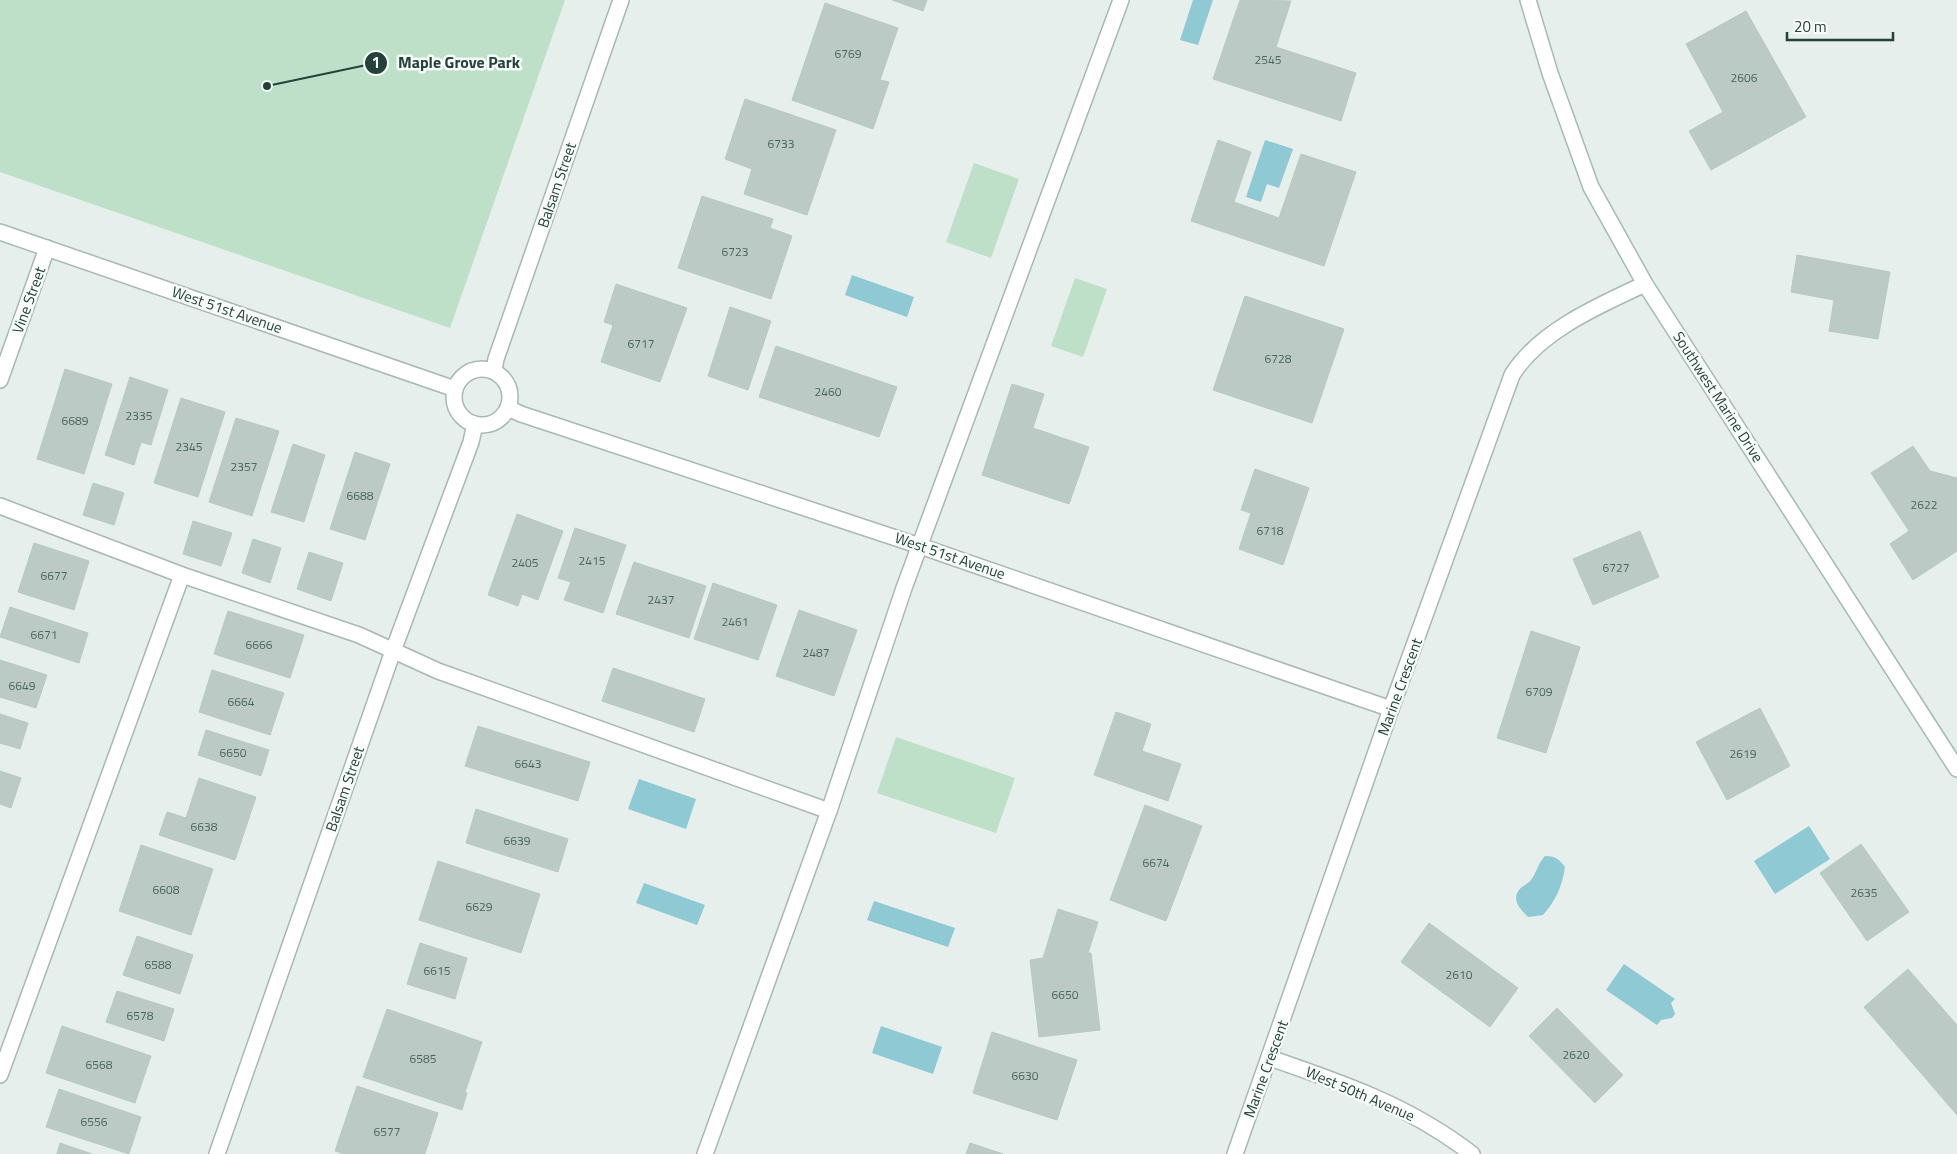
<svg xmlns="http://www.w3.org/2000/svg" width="1957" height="1154" viewBox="0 0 1957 1154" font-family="'Titillium Web',sans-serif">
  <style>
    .green { fill: #bfe0c8 }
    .water { fill: #8ec9d4 }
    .building { fill: #bbcac4; stroke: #b8c9c2 }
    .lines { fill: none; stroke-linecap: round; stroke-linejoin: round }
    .service-casing { stroke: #a8b8b2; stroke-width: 18 }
    .minor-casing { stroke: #a8b8b2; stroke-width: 18 }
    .secondary-casing { stroke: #a4bbb3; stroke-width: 18 }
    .service { stroke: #fff; stroke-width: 15 }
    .minor { stroke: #fff; stroke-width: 15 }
    .secondary { stroke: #fff; stroke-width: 15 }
    .labels { text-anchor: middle; stroke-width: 5; stroke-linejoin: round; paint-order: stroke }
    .number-label { font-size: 12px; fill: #4a645c }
    .street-label { font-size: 15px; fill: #24423a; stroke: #f7fbf9 }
    .leader { fill: none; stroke: #24423a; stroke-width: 2 }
    .callout-dot { fill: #24423a; stroke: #f7fbf9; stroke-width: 2 }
    .mark-label { font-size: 15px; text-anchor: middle; font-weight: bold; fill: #fff }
    .callout-label { font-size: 16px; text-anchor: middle; font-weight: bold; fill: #24423a; stroke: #f7fbf9; stroke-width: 5; stroke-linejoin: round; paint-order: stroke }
  </style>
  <rect width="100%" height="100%" fill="#e6efeb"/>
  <g class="green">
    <polygon points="0,0 565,0 450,328 0,172"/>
    <polygon points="974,163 1019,179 991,258 946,242"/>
    <polygon points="1075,278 1107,289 1083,357 1051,346"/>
    <polygon points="896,737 1015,778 996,833 877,793"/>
  </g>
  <g class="water">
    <polygon points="1193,0 1213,0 1198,45 1180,40"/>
    <polygon points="1265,140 1293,149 1279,188 1267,184 1261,202 1246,197"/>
    <polygon points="852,275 914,297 907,317 845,295"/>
    <polygon points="639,779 696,799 686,829 628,809"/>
    <polygon points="1809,826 1830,859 1775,894 1754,861"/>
    <path d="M1545,856C1555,856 1559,859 1565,867C1562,887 1556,900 1543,915L1528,917C1521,910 1511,900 1519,890C1522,886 1528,884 1531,880C1537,872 1538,863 1545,856Z"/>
    <polygon points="644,883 705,905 697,925 636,903"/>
    <polygon points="874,901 955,928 948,947 867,920"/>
    <polygon points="1624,964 1675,999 1671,1003 1675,1014 1672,1018 1661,1020 1657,1025 1606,990"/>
    <polygon points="881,1026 942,1047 933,1074 872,1053"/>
  </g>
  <g class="building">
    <polygon points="892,0 927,0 923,11"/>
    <polygon points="1240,0 1291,1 1276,47 1356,73 1341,121 1213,79"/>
    <polygon points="825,3 898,28 880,80 889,82 873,129 792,100"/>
    <polygon points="1746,11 1806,117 1711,170 1689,131 1723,112 1686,44"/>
    <polygon points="745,99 836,130 807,215 744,194 752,169 725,159"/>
    <polygon points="1218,140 1251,152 1234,202 1279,218 1301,154 1356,172 1324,266 1191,221"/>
    <polygon points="702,196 773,219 770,228 792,236 771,299 678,268"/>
    <polygon points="1797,255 1890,272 1878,339 1829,331 1834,300 1791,292"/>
    <polygon points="616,284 687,308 660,382 601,362 613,325 604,322"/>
    <polygon points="1245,296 1344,329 1312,423 1213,390"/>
    <polygon points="730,307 771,321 748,390 708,376"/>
    <polygon points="776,346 897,387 879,437 759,397"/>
    <polygon points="65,369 112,384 84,474 37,459"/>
    <polygon points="130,377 168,390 151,445 141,442 134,465 105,455"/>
    <polygon points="1012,384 1044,394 1033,428 1089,447 1069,504 982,475"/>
    <polygon points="181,398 225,412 198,497 154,483"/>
    <polygon points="236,418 279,431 252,516 209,502"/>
    <polygon points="293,444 325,455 304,522 271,512"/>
    <polygon points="1913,446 1930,471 1957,478 1957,551 1913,580 1890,544 1909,531 1871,473"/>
    <polygon points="355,452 390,464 365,540 330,529"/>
    <polygon points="1255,469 1309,488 1283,565 1239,549 1251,513 1241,510"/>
    <polygon points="93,483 124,493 114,525 83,515"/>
    <polygon points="517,514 563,531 538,600 522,594 518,606 488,595"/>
    <polygon points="193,521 232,533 221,566 183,554"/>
    <polygon points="575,528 626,545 603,613 564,600 571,582 558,578"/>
    <polygon points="1640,531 1659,577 1593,605 1573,559"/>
    <polygon points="253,539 281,548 270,583 242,573"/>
    <polygon points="34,543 89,561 74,610 18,592"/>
    <polygon points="309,552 343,563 331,601 297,589"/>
    <polygon points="634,562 706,586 689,638 616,614"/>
    <polygon points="713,583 777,605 758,660 694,639"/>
    <polygon points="10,607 88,633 79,663 0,637"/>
    <polygon points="799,610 857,630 834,696 776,676"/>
    <polygon points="228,611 304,635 290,678 214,654"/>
    <polygon points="1531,631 1580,647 1546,753 1497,738"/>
    <polygon points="0,660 47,675 36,708 0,697"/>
    <polygon points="613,668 705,699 694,732 602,701"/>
    <polygon points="212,670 284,693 270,735 199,712"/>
    <polygon points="1760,708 1790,766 1727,800 1696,742"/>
    <polygon points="1116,712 1151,724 1142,751 1181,764 1168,801 1094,775"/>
    <polygon points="0,714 28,723 20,749 0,743"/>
    <polygon points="478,726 590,762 578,801 465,766"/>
    <polygon points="206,730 269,750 261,776 198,755"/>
    <polygon points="0,771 21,778 11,808 0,804"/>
    <polygon points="199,778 256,797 235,860 159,835 167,812 186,818"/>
    <polygon points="1145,805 1202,826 1166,921 1110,900"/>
    <polygon points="476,809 568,839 558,872 466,843"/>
    <polygon points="1861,844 1909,912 1867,941 1820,873"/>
    <polygon points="141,845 213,869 191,935 119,911"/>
    <polygon points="438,861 540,894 521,953 419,920"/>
    <polygon points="1058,909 1098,922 1088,953 1091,953 1100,1030 1039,1037 1030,960 1043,958"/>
    <polygon points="1429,923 1518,988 1490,1027 1401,962"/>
    <polygon points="137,936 193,955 180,994 123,975"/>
    <polygon points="420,943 467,958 455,999 407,984"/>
    <polygon points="1908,969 1957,1025 1957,1115 1864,1007"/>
    <polygon points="117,991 174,1009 164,1041 106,1022"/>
    <polygon points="1557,1008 1623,1075 1595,1103 1529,1036"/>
    <polygon points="387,1009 482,1042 465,1092 467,1093 462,1110 363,1077"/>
    <polygon points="62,1026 151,1056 135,1103 46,1073"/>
    <polygon points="992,1032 1077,1060 1057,1120 973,1093"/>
    <polygon points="357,1086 438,1113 425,1154 344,1154 335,1151"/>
    <polygon points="59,1089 141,1117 129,1154 46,1127"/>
    <polygon points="60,1143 92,1154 57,1154"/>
    <polygon points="970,1143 1003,1154 966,1154"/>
  </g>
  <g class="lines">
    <defs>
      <g id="service">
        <polyline points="0,506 182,575 359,635 438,671 829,811"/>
        <polyline points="0,1075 182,575"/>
        <polyline points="705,1154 829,811 904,588 1121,0"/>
      </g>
      <g id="minor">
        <polyline points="0,232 455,389"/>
        <circle cx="482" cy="397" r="28"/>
        <polyline points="494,371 496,359 621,0"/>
        <polyline points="0,380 47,248"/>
        <polyline points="508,408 521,414 920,546 1391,709"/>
        <path d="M1270,1058C1343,1083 1410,1106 1472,1154"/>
        <polyline points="217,1154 393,651 471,442 475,424"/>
        <path d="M1235,1154L1391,709L1512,375C1539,331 1600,305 1645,284"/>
      </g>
      <polyline id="secondary" points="1528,0 1550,73 1591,187 1645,284 1957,769"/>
    </defs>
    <use href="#service" class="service-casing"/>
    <use href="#minor" class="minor-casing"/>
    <use href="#secondary" class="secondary-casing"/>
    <use href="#service" class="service"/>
    <use href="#minor" class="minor"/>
    <use href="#secondary" class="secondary"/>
  </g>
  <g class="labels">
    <g class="number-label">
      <text x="848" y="58">6769</text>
      <text x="1268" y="64">2545</text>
      <text x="1744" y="82">2606</text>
      <text x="781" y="148">6733</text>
      <text x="735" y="256">6723</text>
      <text x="641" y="348">6717</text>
      <text x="1278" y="363">6728</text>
      <text x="828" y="396">2460</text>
      <text x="139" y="420">2335</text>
      <text x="75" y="425">6689</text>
      <text x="189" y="451">2345</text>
      <text x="244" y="471">2357</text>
      <text x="360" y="500">6688</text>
      <text x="1924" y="509">2622</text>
      <text x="1270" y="535">6718</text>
      <text x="592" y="565">2415</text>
      <text x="525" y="567">2405</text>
      <text x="1616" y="572">6727</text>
      <text x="54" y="580">6677</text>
      <text x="661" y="604">2437</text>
      <text x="735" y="626">2461</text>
      <text x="44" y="639">6671</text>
      <text x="259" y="649">6666</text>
      <text x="816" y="657">2487</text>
      <text x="22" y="690">6649</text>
      <text x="1539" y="696">6709</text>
      <text x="241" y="706">6664</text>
      <text x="233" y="757">6650</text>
      <text x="1743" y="758">2619</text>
      <text x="528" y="768">6643</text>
      <text x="204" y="831">6638</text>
      <text x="517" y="845">6639</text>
      <text x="1156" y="867">6674</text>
      <text x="166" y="894">6608</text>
      <text x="1864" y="897">2635</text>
      <text x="479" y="911">6629</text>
      <text x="158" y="969">6588</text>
      <text x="437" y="975">6615</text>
      <text x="1459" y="979">2610</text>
      <text x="1065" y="999">6650</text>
      <text x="140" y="1020">6578</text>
      <text x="1576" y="1059">2620</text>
      <text x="423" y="1063">6585</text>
      <text x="99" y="1069">6568</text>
      <text x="1025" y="1080">6630</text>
      <text x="94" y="1126">6556</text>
      <text x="387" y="1136">6577</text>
    </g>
    <g class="street-label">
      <text transform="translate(557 185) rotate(-71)" y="5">Balsam Street</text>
      <text transform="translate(29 300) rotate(-70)" y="5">Vine Street</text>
      <text transform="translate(227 310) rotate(19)" y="5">West 51st Avenue</text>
      <text transform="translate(1718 397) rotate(57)" y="5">Southwest Marine Drive</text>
      <text transform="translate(950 556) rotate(19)" y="5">West 51st Avenue</text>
      <text transform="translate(1400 687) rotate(-70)" y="5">Marine Crescent</text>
      <text transform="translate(345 789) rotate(-71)" y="5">Balsam Street</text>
      <text transform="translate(1266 1069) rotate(-70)" y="5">Marine Crescent</text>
      <text transform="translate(1360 1094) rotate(23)" y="5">West 50th Avenue</text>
    </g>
  </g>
  <path class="leader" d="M267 86L376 63"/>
  <g class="callout-dot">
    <circle cx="267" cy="86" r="5"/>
    <circle cx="376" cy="63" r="12"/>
  </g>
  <g class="mark-label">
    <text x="376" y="68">1</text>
  </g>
  <g class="callout-label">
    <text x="459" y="68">Maple Grove Park</text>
  </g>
  <path d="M1787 32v8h106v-8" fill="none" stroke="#24423a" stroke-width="2.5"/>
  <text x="1794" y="32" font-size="15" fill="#24423a" stroke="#f7fbf9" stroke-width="4" paint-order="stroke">20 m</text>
</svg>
